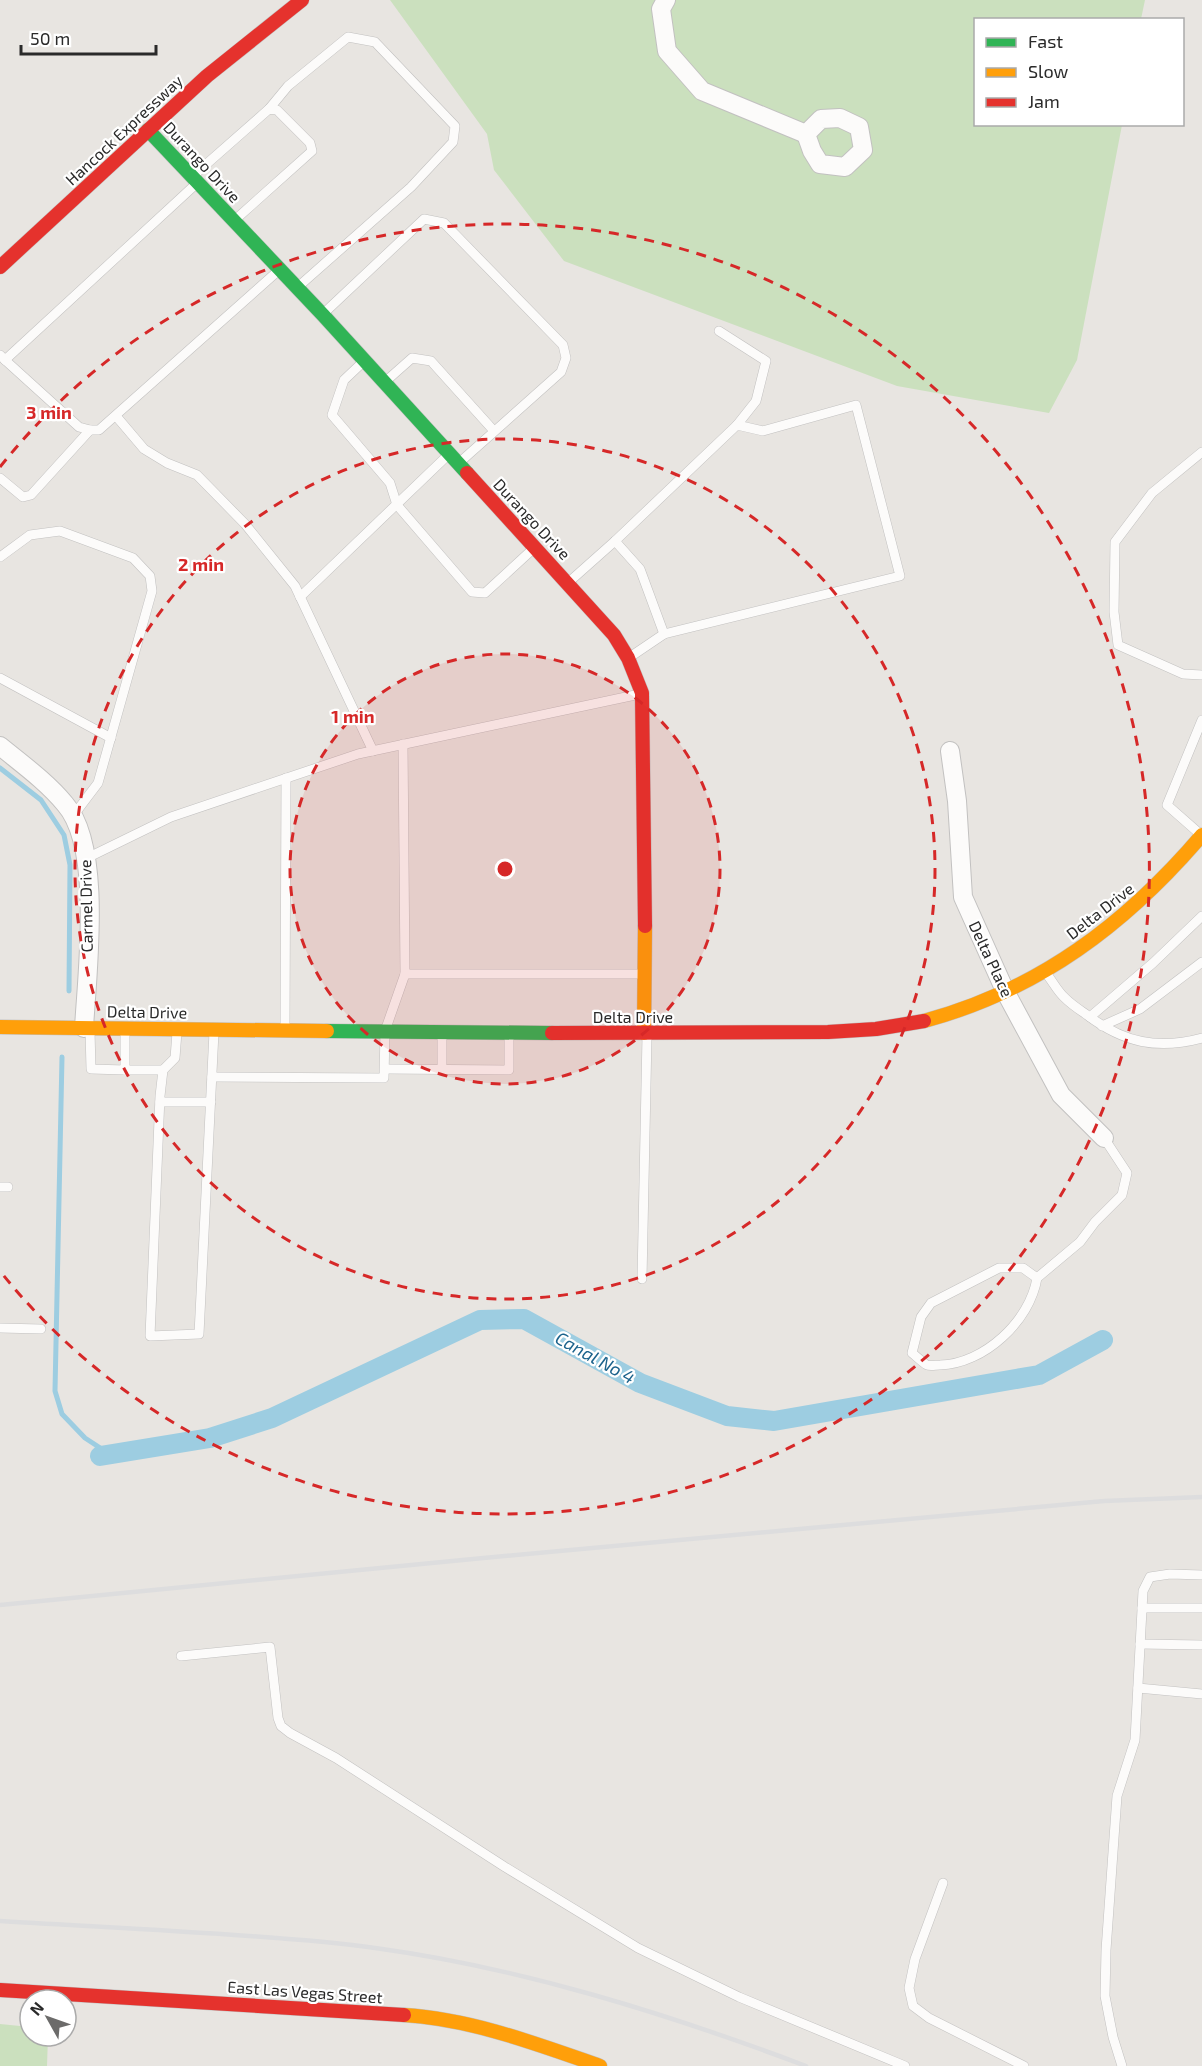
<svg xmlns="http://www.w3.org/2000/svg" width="1202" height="2066" viewBox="0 0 1202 2066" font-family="'Exo 2',sans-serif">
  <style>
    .green { fill: #cbe0be }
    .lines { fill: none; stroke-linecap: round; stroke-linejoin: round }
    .stream { stroke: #9dcde1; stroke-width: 5 }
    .canal { stroke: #9dcde1; stroke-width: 20 }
    .lane-casing { stroke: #c2c1c0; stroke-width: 10 }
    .street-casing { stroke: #c2c1c0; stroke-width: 20 }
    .fast-casing { stroke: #c2c1c0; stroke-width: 15 }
    .slow-casing { stroke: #c2c1c0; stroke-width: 15 }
    .jam-casing { stroke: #c2c1c0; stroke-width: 15 }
    .lane { stroke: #fcfbfa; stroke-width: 9 }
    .street { stroke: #fcfbfa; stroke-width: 18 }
    .fast { stroke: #30b455; stroke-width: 14 }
    .slow { stroke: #ff9f0a; stroke-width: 14 }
    .jam { stroke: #e5322d; stroke-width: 14 }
    .rail { stroke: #ddddde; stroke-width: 4.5 }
    .ring { fill: none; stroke: #d62828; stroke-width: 3; stroke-dasharray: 10 8 }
    .labels { text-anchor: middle; stroke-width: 4.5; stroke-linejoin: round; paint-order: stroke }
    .street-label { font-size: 16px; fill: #2a2a2a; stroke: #fff }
    .water-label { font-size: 18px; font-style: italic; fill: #1c638c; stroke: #fff }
    .centre { fill: #d62828; stroke: #fff; stroke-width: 3 }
    .ring-label { font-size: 18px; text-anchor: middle; font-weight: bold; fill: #d62828; stroke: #fff; stroke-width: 4.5; stroke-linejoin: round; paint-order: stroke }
  </style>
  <rect width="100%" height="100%" fill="#e8e5e1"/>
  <g class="green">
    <polygon points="390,0 1145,0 1141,19 976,20 976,124 1122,125 1077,360 1049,413 897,386 564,261 494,170 487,134"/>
    <polygon points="0,2024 30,2027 30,2036 48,2036 47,2066 0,2066"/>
  </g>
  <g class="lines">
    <g class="stream">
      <polyline points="0,768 41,800 64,835 70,865 69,991"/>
      <polyline points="62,1057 55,1391 62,1414 85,1438 111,1455"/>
    </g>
    <polyline class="canal" points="100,1456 210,1438 272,1418 480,1320 524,1319 640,1383 727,1416 774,1421 1039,1375 1103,1340"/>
    <defs>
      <g id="lane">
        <polyline points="269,109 288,86 348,37 375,42 455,126 453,142 411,187 299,286"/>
        <polyline points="194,175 269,109 277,110 310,143 312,151 236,219"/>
        <polyline points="323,314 424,219 444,223 563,345 566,358 561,372 460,462"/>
        <polyline points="719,331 766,361 756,401 737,425"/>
        <polyline points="0,355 5,360 196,184"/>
        <polyline points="5,360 79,427 90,430 99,430 279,270"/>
        <polyline points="363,362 344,380 332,415 390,483 397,505 472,592 485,593 534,548"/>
        <polyline points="386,381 412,358 431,361 494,431"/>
        <polyline points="116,416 144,449 167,463 197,475 245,524 295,586 373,751"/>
        <polyline points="1202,452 1152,493 1115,542 1114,612 1118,645 1183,674 1202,675"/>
        <polyline points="0,478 23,497 31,495 90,430"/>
        <polyline points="615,541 640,569 664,634"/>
        <polyline points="0,557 30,535 60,531 133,558 150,576 152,591 98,783 73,816"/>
        <polyline points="570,581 615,541 737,425 763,431 856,405 900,576 664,634 630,657"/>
        <polyline points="300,597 448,455"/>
        <polyline points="0,678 111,738"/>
        <polyline points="403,744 405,974 643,974"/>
        <polyline points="1200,834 1167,805 1202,720"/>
        <polyline points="87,858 171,817 358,754 640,694"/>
        <path d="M1045,972C1052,980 1057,991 1065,998C1072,1005 1080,1010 1087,1015C1124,1043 1158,1050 1202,1038"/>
        <polyline points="1090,1017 1153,963 1202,916"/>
        <polyline points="1102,1026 1140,1009 1202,962"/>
        <polyline points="285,1028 286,778"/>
        <polyline points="90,1031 91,1069 125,1070 125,1030"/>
        <polyline points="385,1069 509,1070 509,1035"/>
        <polyline points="442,1069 442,1034"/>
        <polyline points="125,1070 163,1070 160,1096 150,1336 199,1334 214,1032"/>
        <polyline points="163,1070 175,1058 177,1032"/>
        <polyline points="212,1077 384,1078 385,1031 405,974"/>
        <polyline points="160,1102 211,1102"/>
        <polyline points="0,1187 8,1187"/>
        <path d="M1037,1278L1023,1268H999L931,1303L921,1317L912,1353C916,1356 922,1362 927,1365C930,1366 936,1365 940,1365C984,1364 1030,1321 1037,1278L1080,1242L1095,1222L1122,1195L1127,1173L1104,1138"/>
        <polyline points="642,1279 647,1036"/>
        <polyline points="0,1328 41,1329"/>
        <polyline points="1142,1608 1202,1608"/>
        <polyline points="1140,1644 1202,1645"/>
        <polyline points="181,1656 270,1647 278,1718 281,1726 290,1733 336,1758 505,1867 638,1948 739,1997 905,2066"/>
        <polyline points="1138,1688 1202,1694"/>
        <polyline points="943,1883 915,1959 909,1988 913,2006 929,2018 1024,2066"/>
        <polyline points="1122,2066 1113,2037 1105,1996 1106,1950 1117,1796 1135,1740 1143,1591 1150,1577 1170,1574 1202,1575"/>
      </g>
      <g id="street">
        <polyline points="666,0 661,9 667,51 702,91 806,134"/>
        <polygon points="840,118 859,127 863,150 845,167 820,164 812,151 806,134 821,119"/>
        <path d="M0,746C22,764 47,782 65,804C103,847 87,972 84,1028"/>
        <polyline points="950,751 957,801 963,897 1006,993 1061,1095 1104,1138"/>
      </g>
      <g id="fast">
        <polyline points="148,130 323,315 467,473"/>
        <polyline points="327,1031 552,1033"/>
      </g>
      <g id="slow">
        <path d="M924,1021C1039,990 1126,924 1202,835"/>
        <polyline points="0,1027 327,1031"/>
        <polyline points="644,1033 645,926"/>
        <path d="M404,2015C471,2019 537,2044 600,2066"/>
      </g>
      <g id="jam">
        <polyline points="0,267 207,76 302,0"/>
        <polyline points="467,473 614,635 628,658 642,693 645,926"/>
        <polyline points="552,1033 828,1032 876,1029 924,1021"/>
        <polyline points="0,1990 404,2015"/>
      </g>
    </defs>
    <use href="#lane" class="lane-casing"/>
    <use href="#street" class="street-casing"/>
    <use href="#fast" class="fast-casing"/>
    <use href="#slow" class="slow-casing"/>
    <use href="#jam" class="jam-casing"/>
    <use href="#lane" class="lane"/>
    <use href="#street" class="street"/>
    <use href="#fast" class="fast"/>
    <use href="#slow" class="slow"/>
    <use href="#jam" class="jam"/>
    <g class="rail">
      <polyline points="0,1605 473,1559 1104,1501 1202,1497"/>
      <path d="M0,1921C83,1926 166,1930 249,1936C291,1939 333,1942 375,1948C522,1968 668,2014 806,2066"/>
    </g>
  </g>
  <circle cx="505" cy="869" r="215" fill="#d62828" fill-opacity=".12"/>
  <g class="ring">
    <circle cx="505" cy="869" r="215"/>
    <circle cx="505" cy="869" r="430"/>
    <path d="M0 467A645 645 0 1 1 0 1271"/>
  </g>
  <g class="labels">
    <g class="street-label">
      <text transform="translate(124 130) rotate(-43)" y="6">Hancock Expressway</text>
      <text transform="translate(202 162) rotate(47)" y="6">Durango Drive</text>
      <text transform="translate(532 519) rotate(47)" y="6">Durango Drive</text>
      <text transform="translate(86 906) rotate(-91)" y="6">Carmel Drive</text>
      <text transform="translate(1100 911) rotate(-38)" y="6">Delta Drive</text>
      <text transform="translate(991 959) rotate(65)" y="6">Delta Place</text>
      <text transform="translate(147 1012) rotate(1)" y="6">Delta Drive</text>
      <text x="633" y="1023">Delta Drive</text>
      <text transform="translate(305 1992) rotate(4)" y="6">East Las Vegas Street</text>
    </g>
    <g class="water-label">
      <text transform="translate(595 1358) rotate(29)" y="6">Canal No 4</text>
    </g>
  </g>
  <circle cx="505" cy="869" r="9" class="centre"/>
  <g class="ring-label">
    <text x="49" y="419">3 min</text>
    <text x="201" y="571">2 min</text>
    <text x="353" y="723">1 min</text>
  </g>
  <rect x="974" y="18" width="210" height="108" fill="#ffffff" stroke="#aaaaaa" stroke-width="1.5"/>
  <rect x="986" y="38" width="30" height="9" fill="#30b455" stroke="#aaaaaa" stroke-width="1.5"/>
  <text x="1028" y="48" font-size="18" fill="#2a2a2a">Fast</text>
  <rect x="986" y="68" width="30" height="9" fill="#ff9f0a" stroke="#aaaaaa" stroke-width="1.5"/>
  <text x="1028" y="78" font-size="18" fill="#2a2a2a">Slow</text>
  <rect x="986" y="98" width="30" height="9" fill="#e5322d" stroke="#aaaaaa" stroke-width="1.5"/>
  <text x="1028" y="108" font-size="18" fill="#2a2a2a">Jam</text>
  <g transform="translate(48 2018) rotate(310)"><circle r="28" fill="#ffffff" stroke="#aaaaaa" stroke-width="1.5"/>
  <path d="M0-4.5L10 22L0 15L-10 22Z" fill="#6c6b6a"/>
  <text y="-9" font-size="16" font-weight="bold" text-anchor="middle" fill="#2a2a2a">N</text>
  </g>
  <path d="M21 45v9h135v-9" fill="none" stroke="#2a2a2a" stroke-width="3"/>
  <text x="30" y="45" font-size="18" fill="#2a2a2a" stroke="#ffffff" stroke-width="4.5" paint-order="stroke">50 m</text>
</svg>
